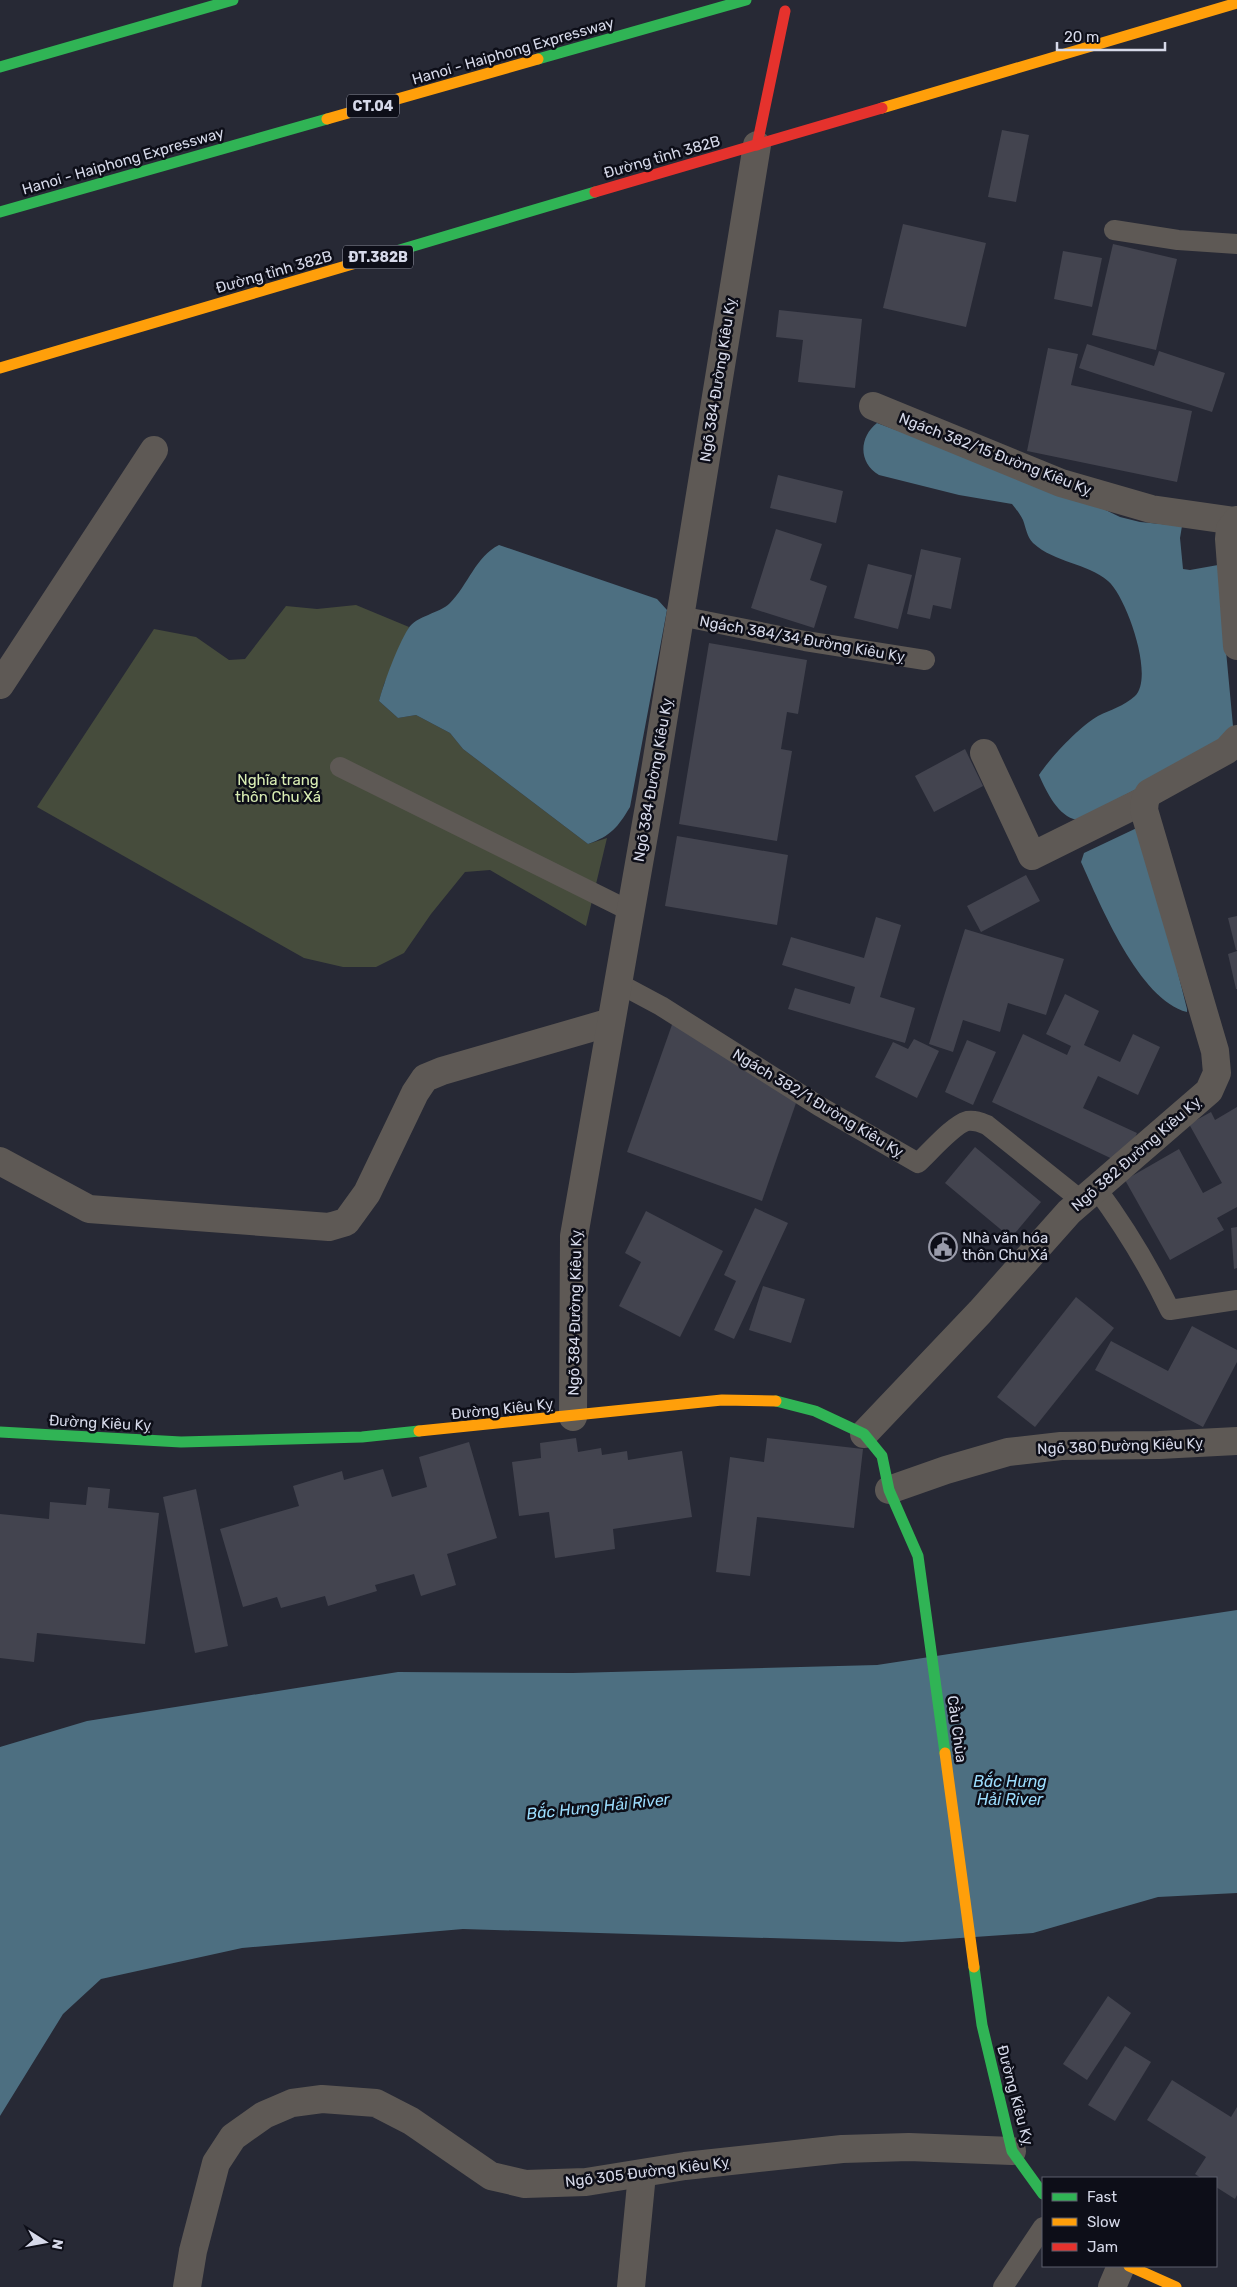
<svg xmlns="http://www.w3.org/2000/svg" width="1237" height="2287" viewBox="0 0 1237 2287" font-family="Rubik,sans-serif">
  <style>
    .green { fill: #464c3c }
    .water { fill: #4d6f81 }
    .building { fill: #43444f }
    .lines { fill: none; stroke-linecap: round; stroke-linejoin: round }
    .lane { stroke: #5e5955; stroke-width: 20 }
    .street { stroke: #5e5955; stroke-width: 28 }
    .fast { stroke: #30b455; stroke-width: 11 }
    .slow { stroke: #ff9f0a; stroke-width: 11 }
    .jam { stroke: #e5322d; stroke-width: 11 }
    .labels { text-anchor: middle; stroke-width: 5; stroke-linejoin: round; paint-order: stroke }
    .shield { fill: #0d0e18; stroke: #9a9caa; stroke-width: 1 }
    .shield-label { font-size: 14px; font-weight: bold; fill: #d6d9e9 }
    .street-label { font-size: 15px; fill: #d6d9e9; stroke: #0d0e18 }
    .park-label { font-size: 15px; fill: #d9edb3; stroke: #0d0e18 }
    .poi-label { font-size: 15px; fill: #d6d9e9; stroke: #0d0e18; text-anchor: start }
    .water-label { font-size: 16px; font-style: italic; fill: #9cddfd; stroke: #0d0e18 }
  </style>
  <rect width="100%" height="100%" fill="#272935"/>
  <polygon class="green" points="356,605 409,627 384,684 379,701 398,718 416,715 450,733 463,749 588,844 607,838 586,926 490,870 465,872 431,914 404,953 376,967 343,967 304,958 37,807 154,629 196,637 229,660 245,659 286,606 317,609"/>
  <g class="water">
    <path d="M877,423L1087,501L1120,517L1140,522L1182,526L1180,538L1183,569L1190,570L1218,565L1233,726L1232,733L1227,742L1077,820C1058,816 1047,793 1039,775C1050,758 1080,726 1098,716C1110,710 1124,706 1135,696C1155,677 1126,596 1108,581C1087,563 1055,563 1033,543C1027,537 1026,528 1023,520C1020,514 1016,509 1012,504L959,495L879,475C858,463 859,437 877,423Z"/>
    <path d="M499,545L657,599L667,610L630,807C618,827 611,836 588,844L463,749L450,733L416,715L398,718L379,701C385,680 397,647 408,629C417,615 439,614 450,603C468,585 476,556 499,545Z"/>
    <path d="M1141,826L1187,1009V1012C1139,1000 1100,904 1081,862L1084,853Z"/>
    <polygon points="1237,1610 1237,1893 1158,1897 1033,1933 902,1942 463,1929 242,1948 101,1979 63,2014 0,2116 0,1747 87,1721 398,1672 573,1673 877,1665"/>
  </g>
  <g class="building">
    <polygon points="1002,130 1029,135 1016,202 988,197"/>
    <polygon points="903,224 986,243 966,327 883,308"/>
    <polygon points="1113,244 1177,259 1156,350 1092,335"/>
    <polygon points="1063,251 1102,258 1092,307 1054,299"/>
    <polygon points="779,310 862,319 855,388 798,382 803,340 776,337"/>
    <polygon points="1087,344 1154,366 1159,351 1225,373 1212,412 1079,368"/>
    <polygon points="1048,348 1078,354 1071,385 1192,411 1177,482 1027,451"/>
    <polygon points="778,475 843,491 836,523 770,508"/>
    <polygon points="776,529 822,544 810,580 827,586 814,628 751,608"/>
    <polygon points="921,549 961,558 951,609 933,605 930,619 907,614"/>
    <polygon points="868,564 912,575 898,629 854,618"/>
    <polygon points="709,643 807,660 798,714 787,712 781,749 792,751 777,841 679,824"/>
    <polygon points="965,749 983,786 934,812 915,776"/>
    <polygon points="677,836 788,855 777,925 665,906"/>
    <polygon points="1026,875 1040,901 981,932 967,906"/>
    <polygon points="1237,916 1237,950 1236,950 1228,918"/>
    <polygon points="876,917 901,925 880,997 915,1008 905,1043 788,1009 795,988 850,1004 855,987 782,965 791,937 864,958"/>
    <polygon points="965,929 1064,959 1046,1015 1008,1003 1000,1032 963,1020 953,1052 929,1044"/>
    <polygon points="1237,951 1237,989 1236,989 1228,954"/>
    <polygon points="1065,994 1099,1011 1084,1045 1120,1062 1133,1034 1160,1047 1138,1095 1098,1076 1083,1108 1137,1133 1123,1164 992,1102 1023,1034 1067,1055 1071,1046 1046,1034"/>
    <polygon points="674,1019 796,1103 762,1201 627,1152"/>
    <polygon points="914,1039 939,1051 917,1098 875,1077 893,1042 908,1049"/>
    <polygon points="967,1040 996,1052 973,1105 945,1092"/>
    <polygon points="1237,1107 1237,1207 1217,1218 1224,1230 1170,1260 1125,1180 1179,1149 1203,1193 1222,1183 1189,1124 1211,1112 1215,1120"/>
    <polygon points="975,1147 1041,1202 1011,1238 945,1183"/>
    <polygon points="755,1208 788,1223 734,1339 714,1330 736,1281 724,1275"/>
    <polygon points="646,1211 723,1251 680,1337 619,1306 641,1262 625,1253"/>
    <polygon points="1237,1227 1237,1268 1234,1269 1231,1228"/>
    <polygon points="763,1286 805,1299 791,1343 749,1330"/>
    <polygon points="1076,1297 1114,1328 1035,1427 997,1397"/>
    <polygon points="1192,1326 1237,1350 1237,1362 1203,1427 1095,1370 1111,1341 1168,1371"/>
    <polygon points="576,1438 578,1452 601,1448 602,1455 627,1451 628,1460 682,1451 692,1517 613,1529 615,1549 555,1558 549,1512 519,1516 512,1462 541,1458 540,1443"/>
    <polygon points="767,1438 863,1449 854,1528 757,1517 750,1576 716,1572 730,1457 764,1462"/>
    <polygon points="469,1442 497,1538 447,1554 456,1585 421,1596 414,1574 375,1585 377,1591 328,1606 325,1596 281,1608 277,1597 243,1607 220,1529 299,1506 293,1486 342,1471 344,1480 383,1469 392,1497 427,1487 419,1457"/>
    <polygon points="88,1487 110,1489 108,1508 159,1513 145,1644 37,1633 34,1662 0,1658 0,1514 49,1519 50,1502 86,1505"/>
    <polygon points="196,1489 228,1646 195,1653 163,1497"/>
    <polygon points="1108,1996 1131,2013 1087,2080 1063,2064"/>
    <polygon points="1125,2046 1151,2062 1115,2121 1088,2105"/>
    <polygon points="1172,2080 1231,2117 1237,2107 1237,2195 1235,2199 1216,2187 1216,2178 1201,2178 1195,2174 1206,2157 1147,2120"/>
  </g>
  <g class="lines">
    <g class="lane">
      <polyline points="1114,230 1178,240 1237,244"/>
      <polyline points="680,616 805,641 925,660"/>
      <polyline points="340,767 630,911"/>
      <path d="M618,983L661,1006L819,1106L918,1163C930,1152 953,1125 967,1121C975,1120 980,1122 987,1125L1082,1201"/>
      <path d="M1096,1188C1125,1227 1149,1267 1170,1310L1237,1300"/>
      <polyline points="1003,2287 1043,2227"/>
    </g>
    <g class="street">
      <polyline points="873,406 1061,483 1151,509 1235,521"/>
      <polyline points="1237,520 1230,529 1229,539 1237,646"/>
      <polyline points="0,685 154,450"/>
      <polyline points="984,753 1032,856 1145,800"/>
      <polyline points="0,1161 89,1209 329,1227 346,1222 354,1211 367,1193 415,1093 425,1078 442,1071 611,1022"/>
      <polyline points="573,1417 574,1236 652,789 757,145"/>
      <polyline points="864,1434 980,1312 1069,1212 1209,1091 1217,1073 1215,1051 1144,810 1145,800 1149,793 1227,750 1237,739"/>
      <polyline points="889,1490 946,1470 1008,1452 1061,1446 1159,1445 1237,1441"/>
      <polyline points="187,2287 193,2251 216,2163 233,2137 264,2115 292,2103 322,2099 376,2103 411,2121 491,2176 525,2184 586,2182 685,2166 842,2149 909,2147 1012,2151"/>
      <polyline points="631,2287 642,2174"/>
      <polyline points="1112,2287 1121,2266"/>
    </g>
    <g class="fast">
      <polyline points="538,59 746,0"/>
      <polyline points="0,67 233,0"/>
      <polyline points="0,212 327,119"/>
      <polyline points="356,263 595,192"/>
      <polyline points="776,1401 815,1411 864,1434 882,1456 889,1490 918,1556 945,1753"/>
      <polyline points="0,1432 181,1442 362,1437 419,1431"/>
      <polyline points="974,1967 982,2025 1012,2151 1043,2194"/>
    </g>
    <g class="slow">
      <polyline points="882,108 1237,3"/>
      <polyline points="327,119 538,59"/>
      <polyline points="0,368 356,263"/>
      <polyline points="419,1431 722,1400 776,1401"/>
      <polyline points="945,1753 974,1967"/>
      <polyline points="1129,2266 1176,2287"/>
    </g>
    <g class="jam">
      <polyline points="757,145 785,11"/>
      <polyline points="595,192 882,108"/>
    </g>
  </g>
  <defs>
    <symbol id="civic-ring" viewBox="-11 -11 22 22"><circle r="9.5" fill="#0d0e18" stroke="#999baa" stroke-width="1.5"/><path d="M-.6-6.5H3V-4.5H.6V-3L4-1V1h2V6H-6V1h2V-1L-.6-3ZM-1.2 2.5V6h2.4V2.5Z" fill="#999baa"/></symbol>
  </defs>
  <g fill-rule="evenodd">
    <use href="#civic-ring" x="927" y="1231" width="32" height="32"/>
  </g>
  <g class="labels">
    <g class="shield">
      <rect x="347" y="94.5" width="52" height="23" rx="4"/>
      <rect x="343" y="245.5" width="70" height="23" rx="4"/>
    </g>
    <g class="shield-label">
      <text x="373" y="111">CT.04</text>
      <text x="378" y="262">ĐT.382B</text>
    </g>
    <g class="street-label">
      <text transform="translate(513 51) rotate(-16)" y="5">Hanoi - Haiphong Expressway</text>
      <text transform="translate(662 157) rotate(-16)" y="5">Đường tỉnh 382B</text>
      <text transform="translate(123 161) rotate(-16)" y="5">Hanoi - Haiphong Expressway</text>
      <text transform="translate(274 272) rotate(-16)" y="5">Đường tỉnh 382B</text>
      <text transform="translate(718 380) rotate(-81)" y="5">Ngõ 384 Đường Kiêu Kỵ</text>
      <text transform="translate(995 454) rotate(21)" y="5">Ngách 382/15 Đường Kiêu Kỵ</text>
      <text transform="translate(802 639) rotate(10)" y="5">Ngách 384/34 Đường Kiêu Kỵ</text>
      <text transform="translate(653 780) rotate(-80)" y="5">Ngõ 384 Đường Kiêu Kỵ</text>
      <text transform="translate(818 1103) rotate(31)" y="5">Ngách 382/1 Đường Kiêu Kỵ</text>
      <text transform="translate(1136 1154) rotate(-41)" y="5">Ngõ 382 Đường Kiêu Kỵ</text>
      <text transform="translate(575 1313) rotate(-89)" y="5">Ngõ 384 Đường Kiêu Kỵ</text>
      <text transform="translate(502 1409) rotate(-6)" y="5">Đường Kiêu Kỵ</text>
      <text transform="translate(100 1423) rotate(3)" y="5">Đường Kiêu Kỵ</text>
      <text transform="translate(1120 1446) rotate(-2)" y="5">Ngõ 380 Đường Kiêu Kỵ</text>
      <text transform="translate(957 1729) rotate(82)" y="5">Cầu Chùa</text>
      <text transform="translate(1015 2095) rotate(75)" y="5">Đường Kiêu Kỵ</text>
      <text transform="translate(647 2172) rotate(-7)" y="5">Ngõ 305 Đường Kiêu Kỵ</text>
    </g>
    <g class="park-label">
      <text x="278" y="785">Nghĩa trang<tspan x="278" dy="17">thôn Chu Xá</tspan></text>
    </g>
    <g class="poi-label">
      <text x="962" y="1243">Nhà văn hóa<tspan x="962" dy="17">thôn Chu Xá</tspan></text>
    </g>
    <g class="water-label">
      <text x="1010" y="1787">Bắc Hưng<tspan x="1010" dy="18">Hải River</tspan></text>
      <text transform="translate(598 1806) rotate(-6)" y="6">Bắc Hưng Hải River</text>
    </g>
  </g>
  <rect x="1042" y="2177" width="175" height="90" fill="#0d0e18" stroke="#5d5f6c"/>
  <rect x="1052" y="2193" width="25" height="8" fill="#30b455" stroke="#5d5f6c"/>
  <text x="1087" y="2202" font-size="15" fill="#d6d9e9">Fast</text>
  <rect x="1052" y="2218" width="25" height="8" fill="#ff9f0a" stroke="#5d5f6c"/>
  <text x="1087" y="2227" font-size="15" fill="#d6d9e9">Slow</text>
  <rect x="1052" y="2243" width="25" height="8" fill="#e5322d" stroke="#5d5f6c"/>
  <text x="1087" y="2252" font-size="15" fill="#d6d9e9">Jam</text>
  <g transform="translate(45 2242) rotate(101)" stroke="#0d0e18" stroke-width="4" paint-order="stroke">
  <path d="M0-4L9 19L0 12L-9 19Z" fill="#d6d9e9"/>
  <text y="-8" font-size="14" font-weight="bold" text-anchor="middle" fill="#d6d9e9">N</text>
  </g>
  <path d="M1057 42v8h108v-8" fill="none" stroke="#d6d9e9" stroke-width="2.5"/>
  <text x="1064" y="42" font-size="15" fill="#d6d9e9" stroke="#0d0e18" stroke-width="4" paint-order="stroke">20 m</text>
</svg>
